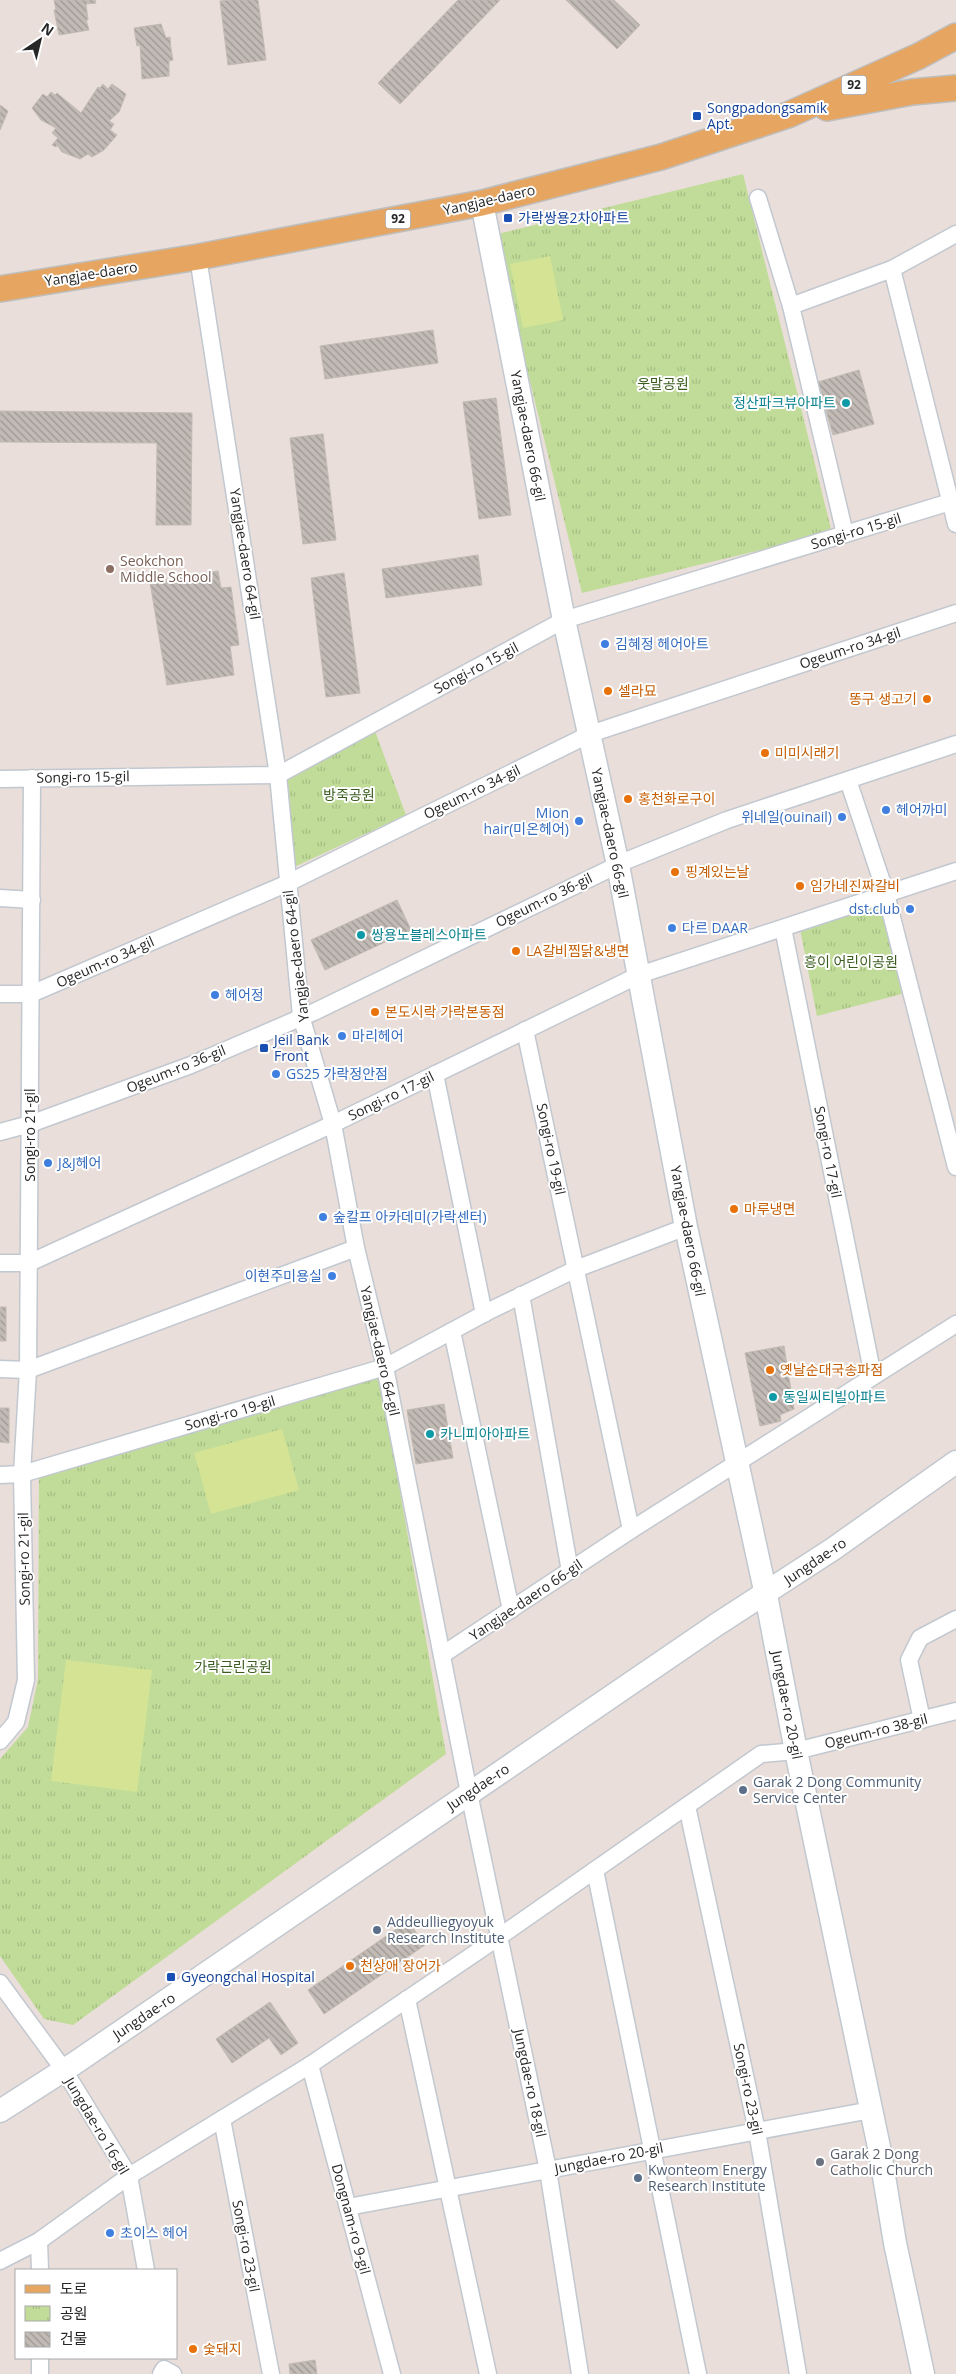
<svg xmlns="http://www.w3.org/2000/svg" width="956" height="2374" viewBox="0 0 956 2374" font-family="'Open Sans','Noto Sans KR',sans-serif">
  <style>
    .park { fill: url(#park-tufts) }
    .pitch { fill: #d5e395 }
    .building { fill: url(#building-back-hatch); stroke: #c3bab3 }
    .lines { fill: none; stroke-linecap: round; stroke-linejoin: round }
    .street-casing { stroke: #c2c8d0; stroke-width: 19 }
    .secondary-casing { stroke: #c2c8d0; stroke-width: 25 }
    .primary-casing { stroke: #bebebe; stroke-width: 28 }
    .street { stroke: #fff; stroke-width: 16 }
    .secondary { stroke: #fff; stroke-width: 22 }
    .primary { stroke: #e6a661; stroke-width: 25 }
    .transit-dot { fill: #1a4fb4; stroke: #fff; stroke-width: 2 }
    .culture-dot { fill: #0f9aa8; stroke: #fff; stroke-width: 2 }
    .education-dot { fill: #8d6e63; stroke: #fff; stroke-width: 2 }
    .shop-dot { fill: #3f7fe0; stroke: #fff; stroke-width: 2 }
    .food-dot { fill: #e8710a; stroke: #fff; stroke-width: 2 }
    .service-dot { fill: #5c6f8a; stroke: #fff; stroke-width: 2 }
    .worship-dot { fill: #6b7280; stroke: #fff; stroke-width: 2 }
    .labels { text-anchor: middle; stroke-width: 4; stroke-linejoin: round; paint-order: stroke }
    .shield { fill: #fff; stroke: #686868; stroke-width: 1 }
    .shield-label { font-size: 12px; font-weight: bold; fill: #272727 }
    .transit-label { font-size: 14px; fill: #164399; stroke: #fff; text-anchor: start }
    .street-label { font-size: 14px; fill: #272727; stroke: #fff }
    .park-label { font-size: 14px; fill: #3a5d1e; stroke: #fff }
    .culture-label { font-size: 14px; fill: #0d838f; stroke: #fff; text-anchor: start }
    .education-label { font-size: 14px; fill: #785e54; stroke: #fff; text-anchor: start }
    .shop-label { font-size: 14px; fill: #366cbe; stroke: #fff; text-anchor: start }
    .food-label { font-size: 14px; fill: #c56008; stroke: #fff; text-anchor: start }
    .service-label { font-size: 14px; fill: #4e5e75; stroke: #fff; text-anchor: start }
    .worship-label { font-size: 14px; fill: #5b616d; stroke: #fff; text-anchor: start }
  </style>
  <defs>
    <pattern id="park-tufts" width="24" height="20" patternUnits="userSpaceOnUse" patternTransform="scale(1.25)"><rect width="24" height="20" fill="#c0dc98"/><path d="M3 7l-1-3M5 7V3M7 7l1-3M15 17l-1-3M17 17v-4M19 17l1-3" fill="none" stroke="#a5bd83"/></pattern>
    <pattern id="building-back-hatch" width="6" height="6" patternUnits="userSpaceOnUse" patternTransform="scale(1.25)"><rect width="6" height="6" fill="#c1bab5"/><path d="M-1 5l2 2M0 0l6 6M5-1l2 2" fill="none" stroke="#9d9793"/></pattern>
  </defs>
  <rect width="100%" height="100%" fill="#e9ded9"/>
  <g class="park">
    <polygon points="743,174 832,533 582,593 494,235"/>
    <polygon points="375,731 406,815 294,867 287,780"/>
    <polygon points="882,903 902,994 817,1016 800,929"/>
    <polygon points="380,1377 446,1754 73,2025 44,2019 0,1956 0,1759 28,1727 38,1679 39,1478"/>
  </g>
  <g class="pitch">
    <polygon points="550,256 563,320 523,328 510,264"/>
    <polygon points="282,1429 299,1490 211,1514 194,1453"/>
    <polygon points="66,1660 152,1670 137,1792 51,1781"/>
  </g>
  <g class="building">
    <polygon points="54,0 95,0 96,3 86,4 88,20 86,20 89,30 59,35 54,10 56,10"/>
    <polygon points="229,0 258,0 266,60 228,65 220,1"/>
    <polygon points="458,0 500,0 400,104 378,83"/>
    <polygon points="566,0 614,0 640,25 617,49"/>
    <polygon points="161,24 166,38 170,37 171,49 173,60 169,61 169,76 142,79 140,45 137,46 134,28"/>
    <polygon points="103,84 108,89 112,84 126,94 119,112 109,121 114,124 110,130 117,135 104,150 92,157 88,154 80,159 62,152 57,145 56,147 52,145 58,138 52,133 56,128 41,120 32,108 43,94 47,97 51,92 55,95 57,93 81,113 98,87 100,88"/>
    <polygon points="0,105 8,111 0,130"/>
    <polygon points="433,330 438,363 325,379 320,346"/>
    <polygon points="859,370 874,424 833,435 818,382"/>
    <polygon points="496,398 511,515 479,519 463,402"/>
    <polygon points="0,411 192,413 191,525 156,525 157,443 0,442"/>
    <polygon points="323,434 336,540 303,544 290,438"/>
    <polygon points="478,555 482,585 386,598 382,569"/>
    <polygon points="218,571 221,588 231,587 239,645 230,646 234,675 167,685 150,582"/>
    <polygon points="344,573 360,693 326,697 311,578"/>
    <polygon points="397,900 411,930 325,970 311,940"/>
    <rect x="0" y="1307" width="6" height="34"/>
    <polygon points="784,1346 794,1409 780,1415 781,1421 760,1426 745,1353"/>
    <polygon points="444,1404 453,1458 416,1464 407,1410"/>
    <polygon points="0,1408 9,1408 9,1443 0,1442"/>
    <polygon points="408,1921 425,1945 324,2014 308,1990"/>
    <polygon points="270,2002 298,2043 281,2055 269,2038 232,2063 216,2039"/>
    <polygon points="315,2360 317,2374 290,2374 289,2364"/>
  </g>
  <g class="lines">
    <defs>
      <g id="street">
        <polyline points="758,198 791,306"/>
        <polyline points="198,257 278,775 301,1016 333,1124 356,1248 385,1367 469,1793 548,2170 580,2374"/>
        <polyline points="892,269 956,524"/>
        <polyline points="845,534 791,306 892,269 956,234"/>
        <polyline points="0,779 278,775 564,620 950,502"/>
        <polyline points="848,780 886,894 956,1167"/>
        <polyline points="0,898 32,900"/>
        <polyline points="783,928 873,1376"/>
        <polyline points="0,994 31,994 288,883 590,734 956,613"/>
        <polyline points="525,1030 631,1530"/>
        <polyline points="435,1074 484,1314"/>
        <polyline points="0,1132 30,1124 191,1065 314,1012 628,860 727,820 956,744"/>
        <polyline points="0,1263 29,1263 333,1124 639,975 956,871"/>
        <polyline points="521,1295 570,1571"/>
        <polyline points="452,1331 511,1610"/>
        <polyline points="0,1369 28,1370 356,1248"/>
        <polyline points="0,1475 22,1474 385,1367 491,1310 576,1269 686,1227"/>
        <polyline points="442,1655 631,1530 956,1324"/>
        <polyline points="922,1720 909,1660 920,1638 956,1619"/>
        <polyline points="0,1741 16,1722 26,1680 22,1474 28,1370 32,778"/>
        <polyline points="687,1806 757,2131 798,2374"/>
        <polyline points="595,1870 698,2374"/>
        <polyline points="0,1983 64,2070 129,2176 146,2270"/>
        <polyline points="407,1999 488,2374"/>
        <polyline points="310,2065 392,2374"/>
        <polyline points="222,2119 271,2374"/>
        <polyline points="348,2207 871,2110"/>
        <polyline points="39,2241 40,2270"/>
        <polyline points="0,2261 39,2241 129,2176 310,2065 499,1937 761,1754 796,1751 956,1711"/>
        <polyline points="40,2358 40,2374"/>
        <polyline points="161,2374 164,2369 173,2374"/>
      </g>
      <g id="secondary">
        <polyline points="482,203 564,620 618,865 686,1227 766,1595 796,1751 880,2152 895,2243 923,2374"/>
        <polyline points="0,2111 75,2063 716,1625 833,1549 956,1462"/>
      </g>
      <g id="primary">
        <polyline points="827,108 912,92 956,88"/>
        <polyline points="0,289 198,257 482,203 661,157 788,115 919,56 956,36"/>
      </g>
    </defs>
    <use href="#street" class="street-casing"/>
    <use href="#secondary" class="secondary-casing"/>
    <use href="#primary" class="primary-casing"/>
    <use href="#street" class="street"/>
    <use href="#secondary" class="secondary"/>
    <use href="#primary" class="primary"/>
  </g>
  <g class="transit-dot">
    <rect x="692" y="111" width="10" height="10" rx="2.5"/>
    <rect x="503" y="213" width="10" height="10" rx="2.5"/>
    <rect x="259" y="1043" width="10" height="10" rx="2.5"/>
    <rect x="166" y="1972" width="10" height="10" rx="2.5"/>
  </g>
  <g class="culture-dot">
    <circle cx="846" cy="403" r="5"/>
    <circle cx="361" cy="935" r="5"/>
    <circle cx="773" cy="1397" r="5"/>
    <circle cx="430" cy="1434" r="5"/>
  </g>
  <circle class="education-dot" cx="110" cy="569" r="5"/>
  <g class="shop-dot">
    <circle cx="605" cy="644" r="5"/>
    <circle cx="886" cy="810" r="5"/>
    <circle cx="842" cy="817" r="5"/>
    <circle cx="579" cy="821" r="5"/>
    <circle cx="910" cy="909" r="5"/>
    <circle cx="672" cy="928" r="5"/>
    <circle cx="215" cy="995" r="5"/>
    <circle cx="342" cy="1036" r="5"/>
    <circle cx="276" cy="1074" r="5"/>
    <circle cx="48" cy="1163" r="5"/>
    <circle cx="323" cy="1217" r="5"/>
    <circle cx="332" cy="1276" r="5"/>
    <circle cx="110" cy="2233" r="5"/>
  </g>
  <g class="food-dot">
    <circle cx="608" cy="691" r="5"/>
    <circle cx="927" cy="699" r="5"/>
    <circle cx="765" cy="753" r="5"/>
    <circle cx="628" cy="799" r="5"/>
    <circle cx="675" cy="872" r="5"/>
    <circle cx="800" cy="886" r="5"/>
    <circle cx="516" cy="951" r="5"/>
    <circle cx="375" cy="1012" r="5"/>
    <circle cx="734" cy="1209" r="5"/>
    <circle cx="770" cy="1370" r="5"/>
    <circle cx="350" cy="1966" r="5"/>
    <circle cx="193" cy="2349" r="5"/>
  </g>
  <g class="service-dot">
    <circle cx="743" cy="1790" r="5"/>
    <circle cx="377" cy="1930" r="5"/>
    <circle cx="638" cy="2178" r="5"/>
  </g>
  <circle class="worship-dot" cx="820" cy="2162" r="5"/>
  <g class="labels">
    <g class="shield">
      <rect x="841.5" y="75.5" width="25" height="19" rx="4"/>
      <rect x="385.5" y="209.5" width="25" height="19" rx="4"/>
    </g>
    <g class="shield-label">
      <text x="854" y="89">92</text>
      <text x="398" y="223">92</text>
    </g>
    <g class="transit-label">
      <text x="707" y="113">Songpadongsamik<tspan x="707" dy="16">Apt.</tspan></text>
      <text x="518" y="223">가락쌍용2차아파트</text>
      <text x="274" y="1045">Jeil Bank<tspan x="274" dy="16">Front</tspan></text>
      <text x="181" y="1982">Gyeongchal Hospital</text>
    </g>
    <g class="street-label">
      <text transform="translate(489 200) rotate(-13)" y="5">Yangjae-daero</text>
      <text transform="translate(91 274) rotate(-9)" y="5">Yangjae-daero</text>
      <text transform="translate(528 436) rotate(79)" y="5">Yangjae-daero 66-gil</text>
      <text transform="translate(856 531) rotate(-17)" y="5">Songi-ro 15-gil</text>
      <text transform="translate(245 554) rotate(81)" y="5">Yangjae-daero 64-gil</text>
      <text transform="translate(850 648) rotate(-18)" y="5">Ogeum-ro 34-gil</text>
      <text transform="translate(476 668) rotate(-28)" y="5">Songi-ro 15-gil</text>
      <text transform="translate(83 777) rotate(-1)" y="5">Songi-ro 15-gil</text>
      <text transform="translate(472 792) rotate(-26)" y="5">Ogeum-ro 34-gil</text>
      <text transform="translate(610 833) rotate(78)" y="5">Yangjae-daero 66-gil</text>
      <text transform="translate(544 900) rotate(-26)" y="5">Ogeum-ro 36-gil</text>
      <text transform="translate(296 956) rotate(-97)" y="5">Yangjae-daero 64-gil</text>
      <text transform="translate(105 962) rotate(-24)" y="5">Ogeum-ro 34-gil</text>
      <text transform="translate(176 1069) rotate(-22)" y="5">Ogeum-ro 36-gil</text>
      <text transform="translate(391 1096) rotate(-26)" y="5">Songi-ro 17-gil</text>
      <text transform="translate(30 1135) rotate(-90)" y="5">Songi-ro 21-gil</text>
      <text transform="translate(551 1149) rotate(78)" y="5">Songi-ro 19-gil</text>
      <text transform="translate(828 1152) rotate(79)" y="5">Songi-ro 17-gil</text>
      <text transform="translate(688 1231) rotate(79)" y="5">Yangjae-daero 66-gil</text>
      <text transform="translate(380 1351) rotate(77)" y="5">Yangjae-daero 64-gil</text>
      <text transform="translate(230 1413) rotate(-16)" y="5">Songi-ro 19-gil</text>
      <text transform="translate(24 1559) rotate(-91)" y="5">Songi-ro 21-gil</text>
      <text transform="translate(815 1561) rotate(-34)" y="5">Jungdae-ro</text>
      <text transform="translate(526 1600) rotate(-34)" y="5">Yangjae-daero 66-gil</text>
      <text transform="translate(787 1705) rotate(79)" y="5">Jungdae-ro 20-gil</text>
      <text transform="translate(876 1731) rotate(-14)" y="5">Ogeum-ro 38-gil</text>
      <text transform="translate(478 1787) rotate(-34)" y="5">Jungdae-ro</text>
      <text transform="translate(144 2016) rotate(-34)" y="5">Jungdae-ro</text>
      <text transform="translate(530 2083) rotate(78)" y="5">Jungdae-ro 18-gil</text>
      <text transform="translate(748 2089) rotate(78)" y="5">Songi-ro 23-gil</text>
      <text transform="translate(97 2126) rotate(59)" y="5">Jungdae-ro 16-gil</text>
      <text transform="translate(609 2158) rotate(-11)" y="5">Jungdae-ro 20-gil</text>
      <text transform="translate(351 2219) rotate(75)" y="5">Dongnam-ro 9-gil</text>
      <text transform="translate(246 2246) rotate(79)" y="5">Songi-ro 23-gil</text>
    </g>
    <g class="park-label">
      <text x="663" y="389">웃말공원</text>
      <text x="349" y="800">방죽공원</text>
      <text x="851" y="967">흥이 어린이공원</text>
      <text x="233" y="1672">가락근린공원</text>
    </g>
    <g class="culture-label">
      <text x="836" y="408" text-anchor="end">정산파크뷰아파트</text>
      <text x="371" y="940">쌍용노블레스아파트</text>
      <text x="783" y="1402">동일씨티빌아파트</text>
      <text x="440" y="1439">카니피아아파트</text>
    </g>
    <g class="education-label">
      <text x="120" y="566">Seokchon<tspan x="120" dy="16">Middle School</tspan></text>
    </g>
    <g class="shop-label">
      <text x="615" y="649">김혜정 헤어아트</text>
      <text x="896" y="815">헤어까미</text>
      <text x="569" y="818" text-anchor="end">Mion<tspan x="569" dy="16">hair(미온헤어)</tspan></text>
      <text x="832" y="822" text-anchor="end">위네일(ouinail)</text>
      <text x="900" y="914" text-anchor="end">dst.club</text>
      <text x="682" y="933">다르 DAAR</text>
      <text x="225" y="1000">헤어정</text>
      <text x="352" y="1041">마리헤어</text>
      <text x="286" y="1079">GS25 가락정안점</text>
      <text x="58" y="1168">J&amp;J헤어</text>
      <text x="333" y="1222">숲칼프 아카데미(가락센터)</text>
      <text x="322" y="1281" text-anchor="end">이현주미용실</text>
      <text x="120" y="2238">초이스 헤어</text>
    </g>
    <g class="food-label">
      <text x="618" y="696">셀라묘</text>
      <text x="917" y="704" text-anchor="end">똥구 생고기</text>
      <text x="775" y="758">미미시래기</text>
      <text x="638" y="804">홍천화로구이</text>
      <text x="685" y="877">핑계있는날</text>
      <text x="810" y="891">임가네진짜갈비</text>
      <text x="526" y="956">LA갈비찜닭&amp;냉면</text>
      <text x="385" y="1017">본도시락 가락본동점</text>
      <text x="744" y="1214">마루냉면</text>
      <text x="780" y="1375">옛날순대국송파점</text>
      <text x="360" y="1971">천상애 장어가</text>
      <text x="203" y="2354">숯돼지</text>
    </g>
    <g class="service-label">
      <text x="753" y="1787">Garak 2 Dong Community<tspan x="753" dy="16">Service Center</tspan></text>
      <text x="387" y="1927">Addeulliegyoyuk<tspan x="387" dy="16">Research Institute</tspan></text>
      <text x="648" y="2175">Kwonteom Energy<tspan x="648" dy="16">Research Institute</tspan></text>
    </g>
    <g class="worship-label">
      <text x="830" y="2159">Garak 2 Dong<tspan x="830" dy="16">Catholic Church</tspan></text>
    </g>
  </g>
  <rect x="15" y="2269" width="162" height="90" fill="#ffffff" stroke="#a9a9a9"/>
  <rect x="25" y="2285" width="25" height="8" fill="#e6a661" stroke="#a9a9a9"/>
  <text x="60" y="2294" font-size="15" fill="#272727">도로</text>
  <rect x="25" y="2306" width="25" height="15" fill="url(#park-tufts)" stroke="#a9a9a9"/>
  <text x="60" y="2319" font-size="15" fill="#272727">공원</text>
  <rect x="25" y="2332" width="25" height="15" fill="url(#building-back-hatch)" stroke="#a9a9a9"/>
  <text x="60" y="2344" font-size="15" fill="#272727">건물</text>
  <g transform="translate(40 40) rotate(35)" stroke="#ffffff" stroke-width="4" paint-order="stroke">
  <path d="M0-4L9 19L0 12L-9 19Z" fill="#272727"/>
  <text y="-8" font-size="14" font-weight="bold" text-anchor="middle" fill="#272727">N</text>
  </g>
</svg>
